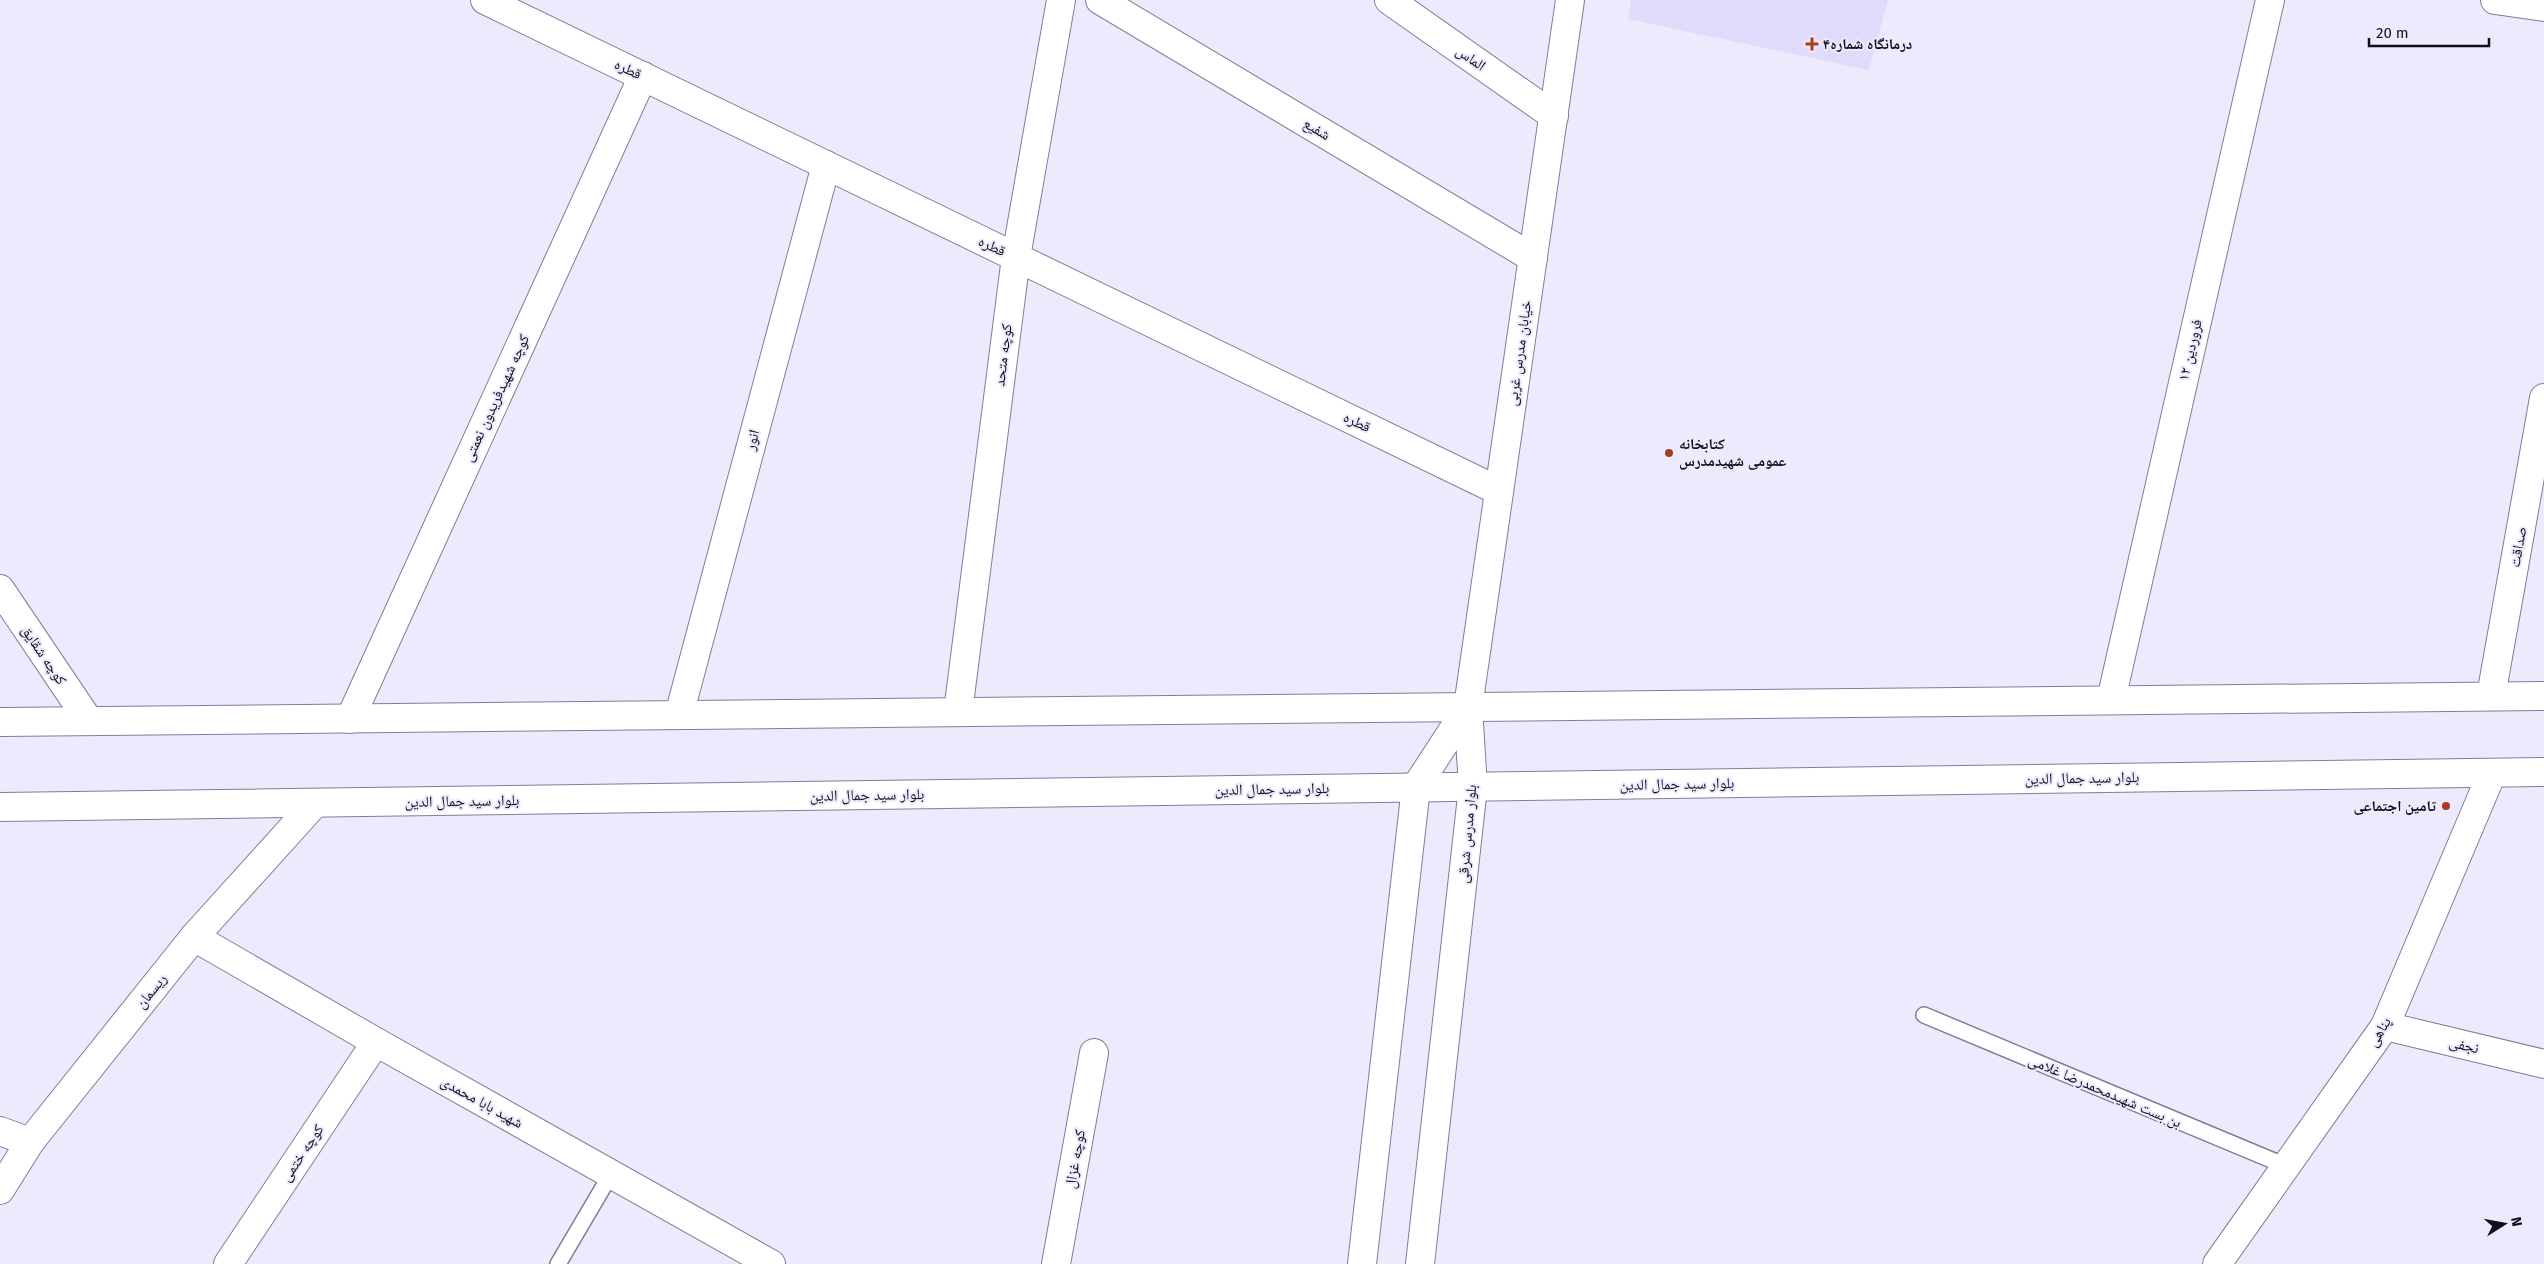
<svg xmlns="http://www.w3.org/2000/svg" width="2544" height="1264" viewBox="0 0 2544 1264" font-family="'Fira Sans','Noto Naskh Arabic',sans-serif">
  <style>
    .built { fill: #e1dbfb }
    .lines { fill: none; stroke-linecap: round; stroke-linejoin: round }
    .service-casing { stroke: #827c9a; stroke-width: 18 }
    .minor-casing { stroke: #827c9a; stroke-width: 30 }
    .tertiary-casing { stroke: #827c9a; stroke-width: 30 }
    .secondary-casing { stroke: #827c9a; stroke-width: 30 }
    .service { stroke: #fff; stroke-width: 15 }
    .minor { stroke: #fff; stroke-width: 28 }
    .tertiary { stroke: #fff; stroke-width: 28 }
    .secondary { stroke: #fff; stroke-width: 28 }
    .poi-dot { fill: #a63e1d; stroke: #edeafe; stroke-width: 2 }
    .labels { text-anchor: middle; stroke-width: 4; stroke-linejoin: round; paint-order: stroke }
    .poi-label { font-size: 15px; font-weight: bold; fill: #110f1a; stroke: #edeafe; text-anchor: start }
    .street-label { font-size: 15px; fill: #110f1a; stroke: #edeafe }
  </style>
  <rect width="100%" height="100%" fill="#edeafe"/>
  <polygon class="built" points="1631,0 1888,0 1869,70 1628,19"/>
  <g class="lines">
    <defs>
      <g id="service">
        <polyline points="1924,1015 2286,1166"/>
        <polyline points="558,1264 611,1174"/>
      </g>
      <g id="minor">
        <polyline points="485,0 1499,491"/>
        <polyline points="1100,0 1533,258"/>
        <polyline points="1389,0 1554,116"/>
        <polyline points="2495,0 2544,7"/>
        <polyline points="0,589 89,721"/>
        <polyline points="2491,696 2544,398"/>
        <polyline points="958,712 1016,257 1061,0"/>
        <polyline points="679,715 826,165"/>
        <polyline points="350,719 643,76"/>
        <polyline points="194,937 376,1042 771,1264"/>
        <polyline points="2385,1026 2544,1064"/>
        <polyline points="0,1131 30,1142"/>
        <polyline points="0,1190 30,1142 194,937 315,803"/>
        <polyline points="228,1264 376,1042"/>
        <polyline points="1056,1264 1094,1053"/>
        <polyline points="2217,1264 2385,1026 2492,773"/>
      </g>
      <g id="tertiary">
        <polyline points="2111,700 2270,0"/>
        <polyline points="1468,707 1570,0"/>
      </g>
      <g id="secondary">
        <polyline points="0,722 2544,696"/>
        <polyline points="0,807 2544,772"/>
        <polyline points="1362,1264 1416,787 1468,707"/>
        <polyline points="1420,1264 1473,787 1468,707"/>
      </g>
    </defs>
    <use href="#service" class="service-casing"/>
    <use href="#minor" class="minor-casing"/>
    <use href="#tertiary" class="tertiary-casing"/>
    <use href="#secondary" class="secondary-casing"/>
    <use href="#service" class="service"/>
    <use href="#minor" class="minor"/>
    <use href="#tertiary" class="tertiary"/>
    <use href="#secondary" class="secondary"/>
  </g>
  <g class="poi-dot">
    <path d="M1809.5 36.5h5v5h5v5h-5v5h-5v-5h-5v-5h5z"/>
    <circle cx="1669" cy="453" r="5"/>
    <circle cx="2446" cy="806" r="5"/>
  </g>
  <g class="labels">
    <g class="poi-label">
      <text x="1823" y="49">درمانگاه شماره۴</text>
      <text x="1679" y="449">کتابخانه<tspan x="1679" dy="17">عمومی شهیدمدرس</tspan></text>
      <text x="2436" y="811" text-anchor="end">تامین اجتماعی</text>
    </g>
    <g class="street-label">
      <text transform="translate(1471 58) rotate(35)" y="5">الماس</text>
      <text transform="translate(628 69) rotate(26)" y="5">قطره</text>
      <text transform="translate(1317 129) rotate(31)" y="5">شفیع</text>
      <text transform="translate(992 246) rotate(26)" y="5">قطره</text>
      <text transform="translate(2190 350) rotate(-77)" y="5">۱۲ فروردین</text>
      <text transform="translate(1519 353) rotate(-82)" y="5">خیابان مدرس غربی</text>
      <text transform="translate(1003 355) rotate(-83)" y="5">کوچه متحد</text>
      <text transform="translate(496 398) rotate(-65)" y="5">کوچه شهیدفریدون نعمتی</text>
      <text transform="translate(1357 422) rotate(26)" y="5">قطره</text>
      <text transform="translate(752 440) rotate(-75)" y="5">انور</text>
      <text transform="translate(2518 547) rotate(-80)" y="5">صداقت</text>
      <text transform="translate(44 655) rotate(56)" y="5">کوچه شقایق</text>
      <text transform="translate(2082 778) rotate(-1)" y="5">بلوار سید جمال الدین</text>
      <text transform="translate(1677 784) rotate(-1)" y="5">بلوار سید جمال الدین</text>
      <text transform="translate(1272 789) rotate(-1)" y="5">بلوار سید جمال الدین</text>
      <text transform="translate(867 795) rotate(-1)" y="5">بلوار سید جمال الدین</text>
      <text transform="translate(462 801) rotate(-1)" y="5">بلوار سید جمال الدین</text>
      <text transform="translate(1467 834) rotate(-85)" y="5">بلوار مدرس شرقی</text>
      <text transform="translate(151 991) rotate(-51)" y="5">ریسمان</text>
      <text transform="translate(2379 1032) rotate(-59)" y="5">پناهی</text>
      <text transform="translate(2464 1045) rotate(14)" y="5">نجفی</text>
      <text transform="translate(2105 1091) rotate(23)" y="5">بن بست شهیدمحمدرضا غلامی</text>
      <text transform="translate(482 1102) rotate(29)" y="5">شهید بابا محمدی</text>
      <text transform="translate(302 1153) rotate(-56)" y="5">کوچه ختمی</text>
      <text transform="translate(1075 1159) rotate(-80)" y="5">کوچه غزال</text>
    </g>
  </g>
  <g transform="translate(2504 1224) rotate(79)" stroke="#edeafe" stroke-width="4" paint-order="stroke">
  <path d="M0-4L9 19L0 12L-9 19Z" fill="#110f1a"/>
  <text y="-8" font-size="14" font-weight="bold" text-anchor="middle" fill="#110f1a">N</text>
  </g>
  <path d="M2369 38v8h120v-8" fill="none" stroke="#110f1a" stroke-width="2.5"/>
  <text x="2376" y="38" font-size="15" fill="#110f1a" stroke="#edeafe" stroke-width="4" paint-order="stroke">20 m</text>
</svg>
